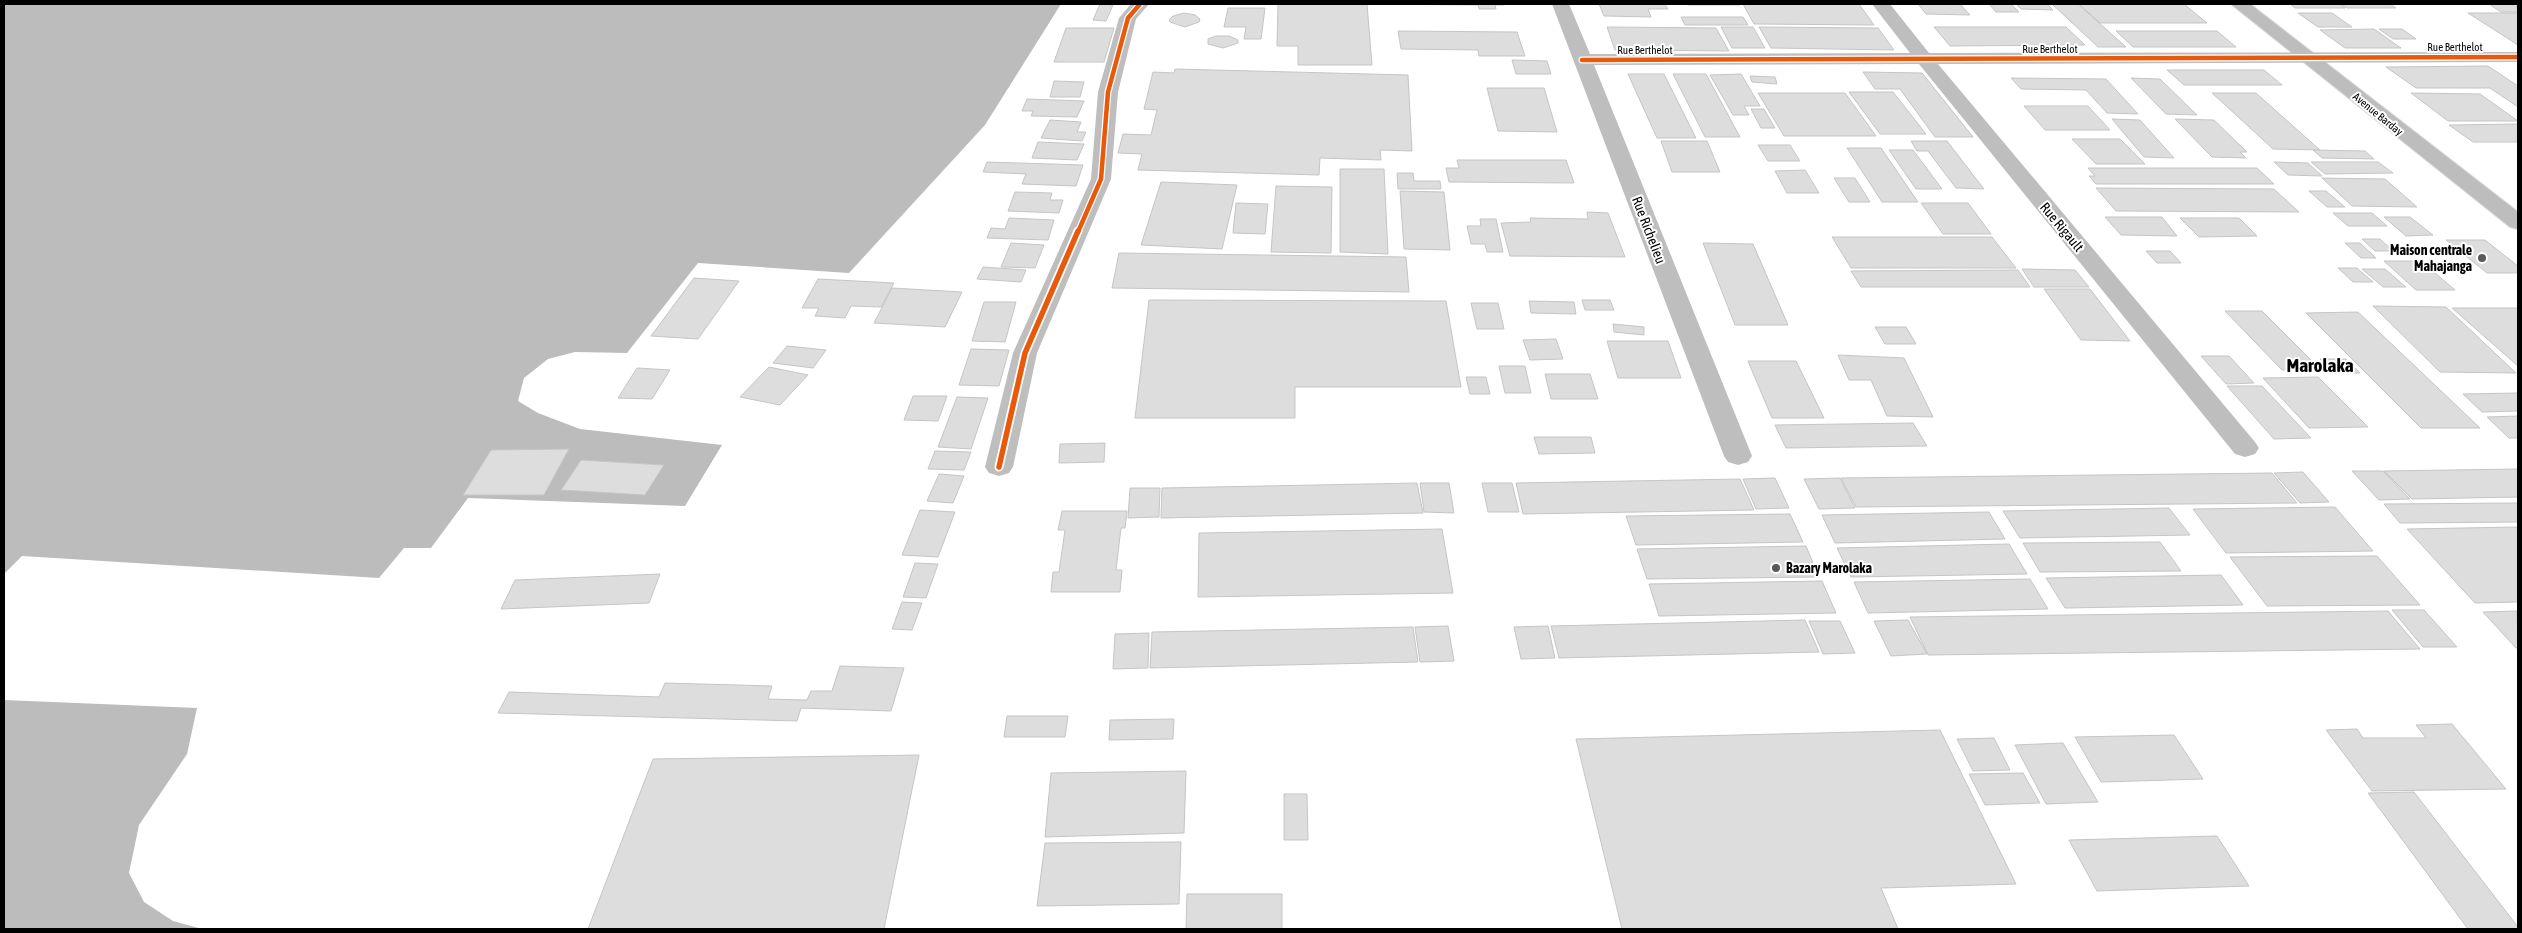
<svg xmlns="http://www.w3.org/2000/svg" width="2522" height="933" viewBox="0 0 2522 933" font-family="'Asap Condensed',sans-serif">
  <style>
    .water { fill: #bcbcbc }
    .building { fill: #ddd; stroke: #c5c5c5 }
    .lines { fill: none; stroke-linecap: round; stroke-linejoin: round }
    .major-casing { stroke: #dbdbdb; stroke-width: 2 }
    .minor { fill: #bebebe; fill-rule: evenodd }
    .major { fill: #bdbdbd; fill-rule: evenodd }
    .cycleway-far1-casing { stroke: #fff; stroke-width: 7 }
    .cycleway-casing { stroke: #fff; stroke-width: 9 }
    .cycleway-far1 { stroke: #e8590c; stroke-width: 4.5 }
    .cycleway { stroke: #e8590c; stroke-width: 5.5 }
    .poi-dot { fill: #595959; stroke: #fff; stroke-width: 2 }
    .labels { text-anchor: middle; stroke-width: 4; stroke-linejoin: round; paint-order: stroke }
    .far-street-label { font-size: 11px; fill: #000; stroke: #fff }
    .street-label { font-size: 14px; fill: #000; stroke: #fff }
    .poi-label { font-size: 14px; font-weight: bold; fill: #000; stroke: #fff; text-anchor: end }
    .district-label { font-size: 19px; font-weight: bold; fill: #000; stroke: #fff }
  </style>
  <rect width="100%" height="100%" fill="#fff"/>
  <g class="water">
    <polygon points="4,4 1061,4 985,125 849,273 698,263 627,353 575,352 548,359 524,378 518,401 538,413 580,429 722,445 685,506 468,498 431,548 404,548 379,578 22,556 4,574"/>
    <polygon points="4,700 197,708 187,754 139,825 129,873 144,902 173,921 202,929 4,929"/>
  </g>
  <g class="building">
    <polygon points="1100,4 1113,5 1106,21 1093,20"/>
    <polygon points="1278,4 1504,4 1504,5 1495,5 1496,9 1479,9 1478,5 1367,4 1372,65 1298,65 1298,46 1277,46"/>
    <polygon points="1599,4 1665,4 1668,9 1648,9 1651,17 1604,16"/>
    <polygon points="1687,4 1739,4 1740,5 1688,5"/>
    <polygon points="1743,4 1859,4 1874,25 1754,24"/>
    <polygon points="1918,4 1960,4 1970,15 1926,14"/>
    <polygon points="1989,4 2011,4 2019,12 1996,12"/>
    <polygon points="2016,4 2047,4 2053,10 2021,9"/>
    <polygon points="2052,4 2078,4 2126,47 2098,47"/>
    <polygon points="2079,4 2184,4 2207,23 2100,23"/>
    <polygon points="2290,4 2339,4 2345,8 2295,8"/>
    <polygon points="2341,4 2390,4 2396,8 2347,8"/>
    <polygon points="2489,4 2516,4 2518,12 2501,12"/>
    <polygon points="1228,8 1265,8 1261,39 1244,39 1246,27 1224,27"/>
    <polygon points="1184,13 1195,15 1200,19 1199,22 1185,27 1170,22 1169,20 1173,16"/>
    <polygon points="2298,13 2332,13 2352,27 2318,27"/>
    <polygon points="2468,13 2518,13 2518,45"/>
    <polygon points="1681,17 1743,17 1748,25 1685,25"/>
    <polygon points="1607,27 1716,28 1729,51 1615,50"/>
    <polygon points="1721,27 1753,27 1765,48 1732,48"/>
    <polygon points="1759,27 1878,28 1894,50 1771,48"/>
    <polygon points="1934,27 2066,27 2085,45 1950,46"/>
    <polygon points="1066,28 1114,28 1104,62 1054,62"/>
    <polygon points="2374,29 2401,48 2345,48 2320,30"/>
    <polygon points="2379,29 2402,29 2416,39 2393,39"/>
    <polygon points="1398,31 1517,32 1525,56 1479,56 1478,50 1401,49"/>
    <polygon points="2116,31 2217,31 2236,47 2133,47"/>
    <polygon points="1216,36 1229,36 1238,40 1238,43 1223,48 1208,44 1208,39"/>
    <polygon points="1512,60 1547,61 1551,74 1516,74"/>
    <polygon points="2488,66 2518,86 2518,107 2490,88 2416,88 2386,67"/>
    <polygon points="1175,69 1408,75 1412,151 1380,150 1381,160 1320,158 1319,175 1138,170 1142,154 1118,153 1123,134 1151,135 1157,110 1144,109 1153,72 1174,73"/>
    <polygon points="2167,70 2264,70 2282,85 2184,85"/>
    <polygon points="1863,72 1922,73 1973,137 1935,137 1900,89 1875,89"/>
    <polygon points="1628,74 1664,74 1696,138 1657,138"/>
    <polygon points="1673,74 1706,74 1740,137 1705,137"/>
    <polygon points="1741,74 1760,106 1744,106 1749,115 1733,115 1710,75"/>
    <polygon points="1750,76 1775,77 1777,84 1752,82"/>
    <polygon points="2011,78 2106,79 2138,114 2107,113 2086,90 2021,89"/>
    <polygon points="2131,78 2160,79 2197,115 2166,114"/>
    <polygon points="1054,81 1084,82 1080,97 1050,97"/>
    <polygon points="1487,88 1544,88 1557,132 1498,131"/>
    <polygon points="1849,92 1893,92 1926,134 1880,134"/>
    <polygon points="1758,93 1845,93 1876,136 1784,136"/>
    <polygon points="2212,93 2256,93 2320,150 2273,149"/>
    <polygon points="2411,93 2480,94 2518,121 2448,121"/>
    <polygon points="1027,99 1084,101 1077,117 1031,116 1033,111 1022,111"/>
    <polygon points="2024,106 2088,106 2110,130 2045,130"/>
    <polygon points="1751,109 1764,109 1775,128 1761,128"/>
    <polygon points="2112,119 2140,120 2174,158 2144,157"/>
    <polygon points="2175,119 2214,120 2247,152 2240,152 2246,158 2212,157"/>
    <polygon points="1050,120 1081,122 1077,132 1086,132 1082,141 1041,138"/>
    <polygon points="2518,124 2518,142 2473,142 2449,125"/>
    <polygon points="2072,139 2120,139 2145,164 2096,164"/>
    <polygon points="1661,141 1707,141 1720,172 1672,172"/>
    <polygon points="1911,141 1947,141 1984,189 1956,188 1928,151 1917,151"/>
    <polygon points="1038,142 1084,144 1077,160 1032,158"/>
    <polygon points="1758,145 1790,145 1800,161 1768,161"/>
    <polygon points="1847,148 1881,148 1918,202 1882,202"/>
    <polygon points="1889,150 1913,150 1942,189 1916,189"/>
    <polygon points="2313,150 2365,151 2374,159 2322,158"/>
    <polygon points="1457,160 1566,160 1574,183 1449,182 1446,168 1459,168"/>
    <polygon points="987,162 1083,165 1076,186 1022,184 1026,174 983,172"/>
    <polygon points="2274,162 2308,163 2322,176 2288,175"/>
    <polygon points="2311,162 2378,162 2393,173 2325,174"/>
    <polygon points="2088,168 2257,168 2274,184 2096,184 2089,176 2095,176"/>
    <polygon points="1340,169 1384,169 1388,254 1340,252"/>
    <polygon points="1805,170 1819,193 1787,193 1775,171"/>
    <polygon points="1397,173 1413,173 1414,181 1440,181 1441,189 1398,189"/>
    <polygon points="1834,178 1855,178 1870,202 1849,202"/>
    <polygon points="2322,178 2385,179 2417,207 2352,206"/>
    <polygon points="1161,182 1237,185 1222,249 1141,245"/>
    <polygon points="1276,186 1332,187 1331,253 1271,252"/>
    <polygon points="2096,188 2274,189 2299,212 2116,211"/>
    <polygon points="1400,191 1444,192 1450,250 1404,249"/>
    <polygon points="2309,191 2326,191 2345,207 2327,207"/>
    <polygon points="1015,192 1052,193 1050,200 1063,200 1059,213 1008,211"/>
    <polygon points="1236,203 1268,204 1265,234 1233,233"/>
    <polygon points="1921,203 1968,203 1991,234 1943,234"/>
    <polygon points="1587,212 1608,213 1625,257 1510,256 1501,223 1531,222 1530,218 1588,219"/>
    <polygon points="2333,213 2372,213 2387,226 2348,226"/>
    <polygon points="2105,217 2162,217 2177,236 2121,235"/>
    <polygon points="2384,217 2410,217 2433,235 2406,236"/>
    <polygon points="1009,218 1054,220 1048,240 987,238 991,228 1005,229"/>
    <polygon points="2180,218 2239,218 2257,236 2199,237"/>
    <polygon points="1480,219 1496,219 1503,252 1487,252 1485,244 1471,244 1467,226 1481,226"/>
    <polygon points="1832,237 1992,237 2016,268 1851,268"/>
    <polygon points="2362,239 2380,239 2393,251 2375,251"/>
    <polygon points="2446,240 2485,240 2518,266 2518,273 2487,273"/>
    <polygon points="1011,243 1044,245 1035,268 1001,267"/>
    <polygon points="1703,243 1753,244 1788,325 1735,325"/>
    <polygon points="2345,243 2360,243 2376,258 2361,258"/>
    <polygon points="2146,251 2170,251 2181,263 2157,263"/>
    <polygon points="1119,253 1406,257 1409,292 1112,288"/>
    <polygon points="2384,261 2421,261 2455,290 2416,290"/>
    <polygon points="983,267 1026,270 1021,282 977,279"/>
    <polygon points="2338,268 2357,268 2373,282 2353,282"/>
    <polygon points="2022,269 2075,270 2089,287 2034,287"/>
    <polygon points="2362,269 2385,269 2406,287 2383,287"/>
    <polygon points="2018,270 2030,287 1861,287 1851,271"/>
    <polygon points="694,278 739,281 698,339 651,336"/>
    <polygon points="818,279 894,283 881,307 851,306 845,318 815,316 819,308 802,308"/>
    <polygon points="892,288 962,292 945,327 874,323"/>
    <polygon points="2044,289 2090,289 2130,341 2081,340"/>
    <polygon points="1149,300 1446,301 1461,387 1295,387 1295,418 1135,418"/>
    <polygon points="1582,300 1610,300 1614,310 1585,310"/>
    <polygon points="1529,301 1574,302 1576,314 1531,313"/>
    <polygon points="984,302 1016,302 1005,342 972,341"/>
    <polygon points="1471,303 1498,303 1504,329 1477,329"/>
    <polygon points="2373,306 2446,307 2516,373 2440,372"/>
    <polygon points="2452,308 2518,308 2518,366"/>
    <polygon points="2225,311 2262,311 2320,369 2282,370"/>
    <polygon points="2358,312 2480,428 2421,428 2306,313"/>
    <polygon points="1613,324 1644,327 1644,335 1614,332"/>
    <polygon points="1875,327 1906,327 1916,344 1885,344"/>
    <polygon points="1556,339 1563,359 1530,360 1523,340"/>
    <polygon points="1607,341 1668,341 1681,378 1618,378"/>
    <polygon points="787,346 826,350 813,368 773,363"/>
    <polygon points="971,349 1009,350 999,386 959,385"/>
    <polygon points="1838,355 1904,358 1933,417 1887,416 1871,380 1849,380"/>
    <polygon points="2201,356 2229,356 2254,383 2226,384"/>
    <polygon points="2320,359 2346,359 2360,373 2334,373"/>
    <polygon points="1748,361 1796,361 1824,418 1772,418"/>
    <polygon points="1499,366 1525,366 1531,393 1505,393"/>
    <polygon points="769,367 808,375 780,405 740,397"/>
    <polygon points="637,368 670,370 652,399 618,398"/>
    <polygon points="1545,374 1590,374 1598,399 1551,399"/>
    <polygon points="1466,377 1486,377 1490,394 1470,394"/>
    <polygon points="2318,377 2368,427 2309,428 2263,378"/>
    <polygon points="2227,386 2262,386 2311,438 2274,439"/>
    <polygon points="2518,393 2518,411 2482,412 2463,394"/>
    <polygon points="913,396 947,396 938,421 904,420"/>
    <polygon points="957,397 988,398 971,449 938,447"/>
    <polygon points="2518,416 2518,438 2509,438 2487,417"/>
    <polygon points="1913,423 1927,446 1786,448 1775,425"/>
    <polygon points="1534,437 1591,437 1595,453 1539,454"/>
    <polygon points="1105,443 1104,462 1059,463 1060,444"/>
    <polygon points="569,449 544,495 463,495 491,450"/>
    <polygon points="935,451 971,452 964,470 928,469"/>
    <polygon points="581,460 664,465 645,495 561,490"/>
    <polygon points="2518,469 2518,497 2412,499 2384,471"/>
    <polygon points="2352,471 2383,471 2410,499 2379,500"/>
    <polygon points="2303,472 2329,502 2300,503 2274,473"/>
    <polygon points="2272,473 2297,503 1856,507 1841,478"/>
    <polygon points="939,474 964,476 953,503 927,501"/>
    <polygon points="1775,478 1789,508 1756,509 1743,479"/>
    <polygon points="1840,478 1855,508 1819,509 1804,479"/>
    <polygon points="1740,479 1754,510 1523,514 1516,483"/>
    <polygon points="1417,483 1423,513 1161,518 1162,488"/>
    <polygon points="1420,483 1449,483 1454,513 1424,512"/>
    <polygon points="1482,483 1512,483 1519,512 1488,512"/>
    <polygon points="1130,488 1160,488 1159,517 1128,518"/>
    <polygon points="2518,503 2518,522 2400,523 2384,504"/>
    <polygon points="2335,507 2373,551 2226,553 2193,509"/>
    <polygon points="2169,508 2190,535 2020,538 2003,511"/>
    <polygon points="920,510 955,512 938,557 902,555"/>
    <polygon points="1062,511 1127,511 1125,528 1121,528 1116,570 1122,570 1120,592 1051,592 1053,572 1059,572 1065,530 1058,530"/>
    <polygon points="1989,512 2005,539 1835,543 1822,515"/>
    <polygon points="1790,514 1803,542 1636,545 1626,516"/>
    <polygon points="2518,527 2518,602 2475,603 2407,529"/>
    <polygon points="1442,529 1453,593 1198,597 1199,533"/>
    <polygon points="2160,542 2181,571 2040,572 2023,543"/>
    <polygon points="2009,544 2027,574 1851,577 1837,548"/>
    <polygon points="1806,546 1819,577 1647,579 1637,549"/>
    <polygon points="2377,556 2420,605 2267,606 2230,557"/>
    <polygon points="915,563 938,564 926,598 903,597"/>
    <polygon points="660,574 649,603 501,609 515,580"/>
    <polygon points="2221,575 2243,605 2065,608 2046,578"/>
    <polygon points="2030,579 2048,609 1868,613 1854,582"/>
    <polygon points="1822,581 1836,613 1659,616 1649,584"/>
    <polygon points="902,602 922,603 912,630 892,629"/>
    <polygon points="2392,610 2424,610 2457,647 2423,647"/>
    <polygon points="2388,611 2420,649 1928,655 1910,617"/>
    <polygon points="2517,611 2518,648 2516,648 2483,612"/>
    <polygon points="1805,620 1819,652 1559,658 1551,626"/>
    <polygon points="1908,620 1927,654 1891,656 1874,621"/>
    <polygon points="1809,621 1840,621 1855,653 1823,654"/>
    <polygon points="1448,626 1454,661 1420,662 1415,627"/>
    <polygon points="1548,626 1555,658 1521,659 1514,627"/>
    <polygon points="1413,627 1418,662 1150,668 1152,632"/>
    <polygon points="1149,633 1148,668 1113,669 1115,634"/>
    <polygon points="840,666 904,668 891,711 801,708 797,721 498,713 509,692 659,697 665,683 772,686 768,699 807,700 811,691 832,691"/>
    <polygon points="1007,716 1068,716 1065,737 1004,737"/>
    <polygon points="1174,719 1173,739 1109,740 1110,720"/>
    <polygon points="2452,724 2506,789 2372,791 2326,730 2357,729 2363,738 2426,738 2416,725"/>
    <polygon points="1940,730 2016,884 1881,888 1898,929 1622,929 1576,739"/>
    <polygon points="2174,735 2203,779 2101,782 2075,737"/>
    <polygon points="1994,738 2010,770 1973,771 1957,739"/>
    <polygon points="2063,743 2098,802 2046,804 2015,745"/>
    <polygon points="919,755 884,929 588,929 653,759"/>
    <polygon points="1186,771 1184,833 1045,837 1051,773"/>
    <polygon points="2023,773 2040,803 1985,805 1969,774"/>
    <polygon points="2414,792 2518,927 2518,929 2468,929 2368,793"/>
    <polygon points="1284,794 1307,794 1308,840 1284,840"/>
    <polygon points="2217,836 2249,886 2097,891 2069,840"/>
    <polygon points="1181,842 1179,904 1037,906 1045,843"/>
    <polygon points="1187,894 1282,894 1282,929 1186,929"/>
  </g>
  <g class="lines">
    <defs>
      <polygon id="major" points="2231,4 2250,4 2518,212 2518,229 2510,227"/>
    </defs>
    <use href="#major" class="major-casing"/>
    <g class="minor">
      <polygon points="1131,4 1149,4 1136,19 1118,92 1111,179 1037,353 1013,467 1009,473 999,476 989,473 985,467 1013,353 1091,179 1098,92 1119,18"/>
      <polygon points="1552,4 1569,4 1590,54 1910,53 1872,4 1890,4 1929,53 2518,52 2518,62 1938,64 2255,442 2259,448 2255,454 2245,457 2235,454 1919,64 1594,65 1752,456 1748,462 1738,465 1728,462 1724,456"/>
    </g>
    <use href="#major" class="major"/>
    <defs>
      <g id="cycleway-far1">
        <polyline points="1582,60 2518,57"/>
        <polyline points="1078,232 1101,179 1108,92 1128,18 1140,4"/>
      </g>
      <polyline id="cycleway" points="999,467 1025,353 1078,231"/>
    </defs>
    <use href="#cycleway-far1" class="cycleway-far1-casing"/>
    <use href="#cycleway" class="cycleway-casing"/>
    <use href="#cycleway-far1" class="cycleway-far1"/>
    <use href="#cycleway" class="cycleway"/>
  </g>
  <g class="poi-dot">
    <circle cx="2482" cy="258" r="5"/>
    <circle cx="1776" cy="568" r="5"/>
  </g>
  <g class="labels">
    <g class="far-street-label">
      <text x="2455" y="51">Rue Berthelot</text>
      <text x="2050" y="53">Rue Berthelot</text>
      <text x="1645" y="54">Rue Berthelot</text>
      <text transform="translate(2378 114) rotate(39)" y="4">Avenue Barday</text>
    </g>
    <g class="street-label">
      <text transform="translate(2062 227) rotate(50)" y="5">Rue Rigault</text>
      <text transform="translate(1649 230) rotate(69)" y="5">Rue Richelieu</text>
    </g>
    <g class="poi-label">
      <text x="2472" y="255">Maison centrale<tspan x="2472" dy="16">Mahajanga</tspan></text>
      <text x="1786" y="573" text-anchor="start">Bazary Marolaka</text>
    </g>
    <g class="district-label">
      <text x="2320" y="372">Marolaka</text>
    </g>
  </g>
  <rect width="2522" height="933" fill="none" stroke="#000000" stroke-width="10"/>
</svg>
